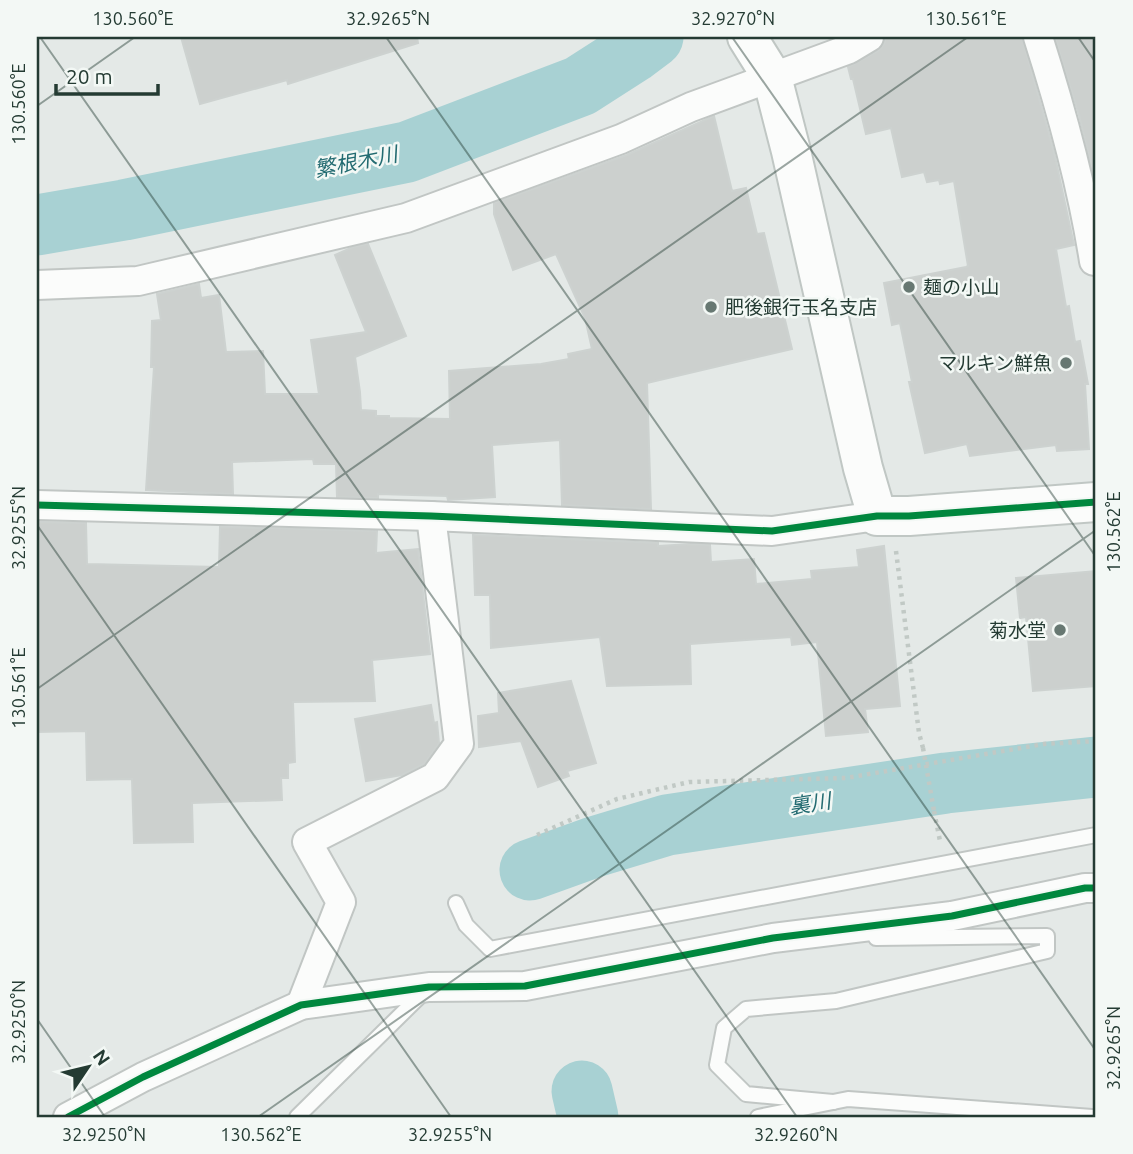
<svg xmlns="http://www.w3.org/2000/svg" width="1133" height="1154" viewBox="0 0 1133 1154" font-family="Ubuntu,'Noto Sans JP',sans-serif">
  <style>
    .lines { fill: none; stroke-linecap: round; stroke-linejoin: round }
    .river { stroke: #a8d1d3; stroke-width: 61 }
    .building { fill: #ccd0ce; stroke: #cdd2d0; stroke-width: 2 }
    .lane-casing { stroke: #c1c6c4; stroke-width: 18 }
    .street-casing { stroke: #c1c6c4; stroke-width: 32 }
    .secondary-casing { stroke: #c0c7c4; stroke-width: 42 }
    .path { stroke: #c1c9c5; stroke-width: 4.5; stroke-dasharray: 3.5 5; stroke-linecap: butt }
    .lane { stroke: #fbfcfb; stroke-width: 14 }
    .street { stroke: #fbfcfb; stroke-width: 28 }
    .secondary { stroke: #fbfcfb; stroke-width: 38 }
    .path-bridge { stroke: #c1c9c5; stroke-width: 4.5; stroke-dasharray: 3.5 5; stroke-linecap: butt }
    .cycleway-casing { stroke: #f3f8f5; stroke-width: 11 }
    .cycleway { stroke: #00873e; stroke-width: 7 }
    .ticks { fill: none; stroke: #243b33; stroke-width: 2; stroke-opacity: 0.45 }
    .poi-dot { fill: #677872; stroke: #f3f8f5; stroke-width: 2.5 }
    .labels { text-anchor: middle; stroke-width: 5; stroke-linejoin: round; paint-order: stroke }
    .poi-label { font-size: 19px; fill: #243b33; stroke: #f3f8f5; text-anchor: start }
    .water-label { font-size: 21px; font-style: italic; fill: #236b71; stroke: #f3f8f5 }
    .neatline { fill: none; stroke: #243b33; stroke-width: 2.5 }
    .ticks-label { font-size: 18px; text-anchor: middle; fill: #243b33 }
  </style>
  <rect width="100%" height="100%" fill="#e4e9e7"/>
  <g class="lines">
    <g class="river">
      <polyline points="37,225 124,210 407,152 580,86 633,52 653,37"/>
      <polyline points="530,870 594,847 667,825 946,783 1096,767"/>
      <polyline points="582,1091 588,1117"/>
    </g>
  </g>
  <g class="building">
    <polygon points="181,37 417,37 418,43 288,84 287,80 200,104"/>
    <polygon points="886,37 1022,37 1054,152 1074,245 1056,249 1066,307 1069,306 1075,342 1080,341 1088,384 1085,384 1089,449 1057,451 1056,445 970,456 967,444 925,453 909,382 912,382 900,323 892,325 884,283 966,267 968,266 954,181 940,184 939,180 927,182 924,172 902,177 891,128 866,134 853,79 851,79 848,67 878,51 884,44"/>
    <polygon points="1055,37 1096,37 1096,185 1079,115"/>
    <polygon points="714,116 732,191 746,188 757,234 764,233 792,349 647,383 651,509 562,505 560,440 492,445 495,497 448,500 447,496 378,494 378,498 337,497 336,464 314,464 313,459 232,462 233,494 146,490 154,367 151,367 152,321 161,320 157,294 199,284 201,298 219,295 226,352 263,351 265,394 319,394 311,340 366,332 335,255 353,247 368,244 406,336 355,357 360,392 361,410 376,411 376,416 389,416 389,418 450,419 449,371 541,364 569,359 568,354 592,349 585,318 556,254 513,270 494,214 494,203 627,155"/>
    <polygon points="37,522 86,523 87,564 219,567 220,527 377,531 376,553 418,549 430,654 372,660 375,701 293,702 295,762 288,763 288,778 281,778 282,800 192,803 193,842 134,843 132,779 87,780 86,731 37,732"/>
    <polygon points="473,535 658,543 658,546 691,544 710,545 711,562 754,559 756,584 812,579 811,571 859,567 857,550 884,546 900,706 865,709 868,732 826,736 817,642 792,645 791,637 690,644 691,684 607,686 600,637 491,648 490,595 475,595"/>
    <polygon points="1096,571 1096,686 1033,691 1026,617 1020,618 1016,578"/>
    <polygon points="571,681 596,763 567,771 569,776 538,787 521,741 479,747 478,716 499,713 498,693"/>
    <polygon points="431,705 434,723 437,722 439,743 424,764 402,775 366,781 355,719"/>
  </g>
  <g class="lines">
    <defs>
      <g id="lane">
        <polyline points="456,903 466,925 490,949 1096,835"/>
        <polyline points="833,1102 746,1094 717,1065 724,1028 746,1009 836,1001 1047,951 1047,936 876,938"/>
        <polyline points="297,1117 425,991"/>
        <polyline points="758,1117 848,1099 1092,1117"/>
      </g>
      <g id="street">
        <path d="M1038,37C1061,109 1082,185 1094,261L1096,260"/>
        <polyline points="37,285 138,281 406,218 621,139 691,107 849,49 869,37"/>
        <polyline points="37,505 431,516 772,531 877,516"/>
        <polyline points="301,1005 341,902 307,842 435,777 459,744 431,516"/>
        <polyline points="68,1117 143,1077 301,1005 429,987 525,986 773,938 952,916 1085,888 1096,888"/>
      </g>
      <polyline id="secondary" points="747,37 772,77 791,151 863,468 877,516 909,516 1096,502"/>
    </defs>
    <use href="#lane" class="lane-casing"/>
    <use href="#street" class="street-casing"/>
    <use href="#secondary" class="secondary-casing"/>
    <g class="path">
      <polyline points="896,551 919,733 923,748"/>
      <polyline points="934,811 940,841"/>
      <polyline points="537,835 617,799 689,782 846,778 1044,744 1096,741"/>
    </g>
    <use href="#lane" class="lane"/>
    <use href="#street" class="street"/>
    <use href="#secondary" class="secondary"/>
    <polyline class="path-bridge" points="923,748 934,811"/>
    <defs>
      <g id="cycleway">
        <polyline points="37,505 431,516 772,531 877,516 909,516 1096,502"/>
        <polyline points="68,1117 143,1077 301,1005 429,987 525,986 773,938 952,916 1085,888 1096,888"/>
      </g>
    </defs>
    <use href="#cycleway" class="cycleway-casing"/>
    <use href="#cycleway" class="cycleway"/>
  </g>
  <path class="ticks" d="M40,37L797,1117M386,37L1096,1051M732,37L1096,557M1078,37L1096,63M37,106L135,37M37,525L451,1117M37,689L968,37M37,1019L105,1117M258,1117L1096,530M1091,1117L1096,1114"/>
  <g class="poi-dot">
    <circle cx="909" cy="287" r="7"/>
    <circle cx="711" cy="307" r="7"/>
    <circle cx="1066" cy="363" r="7"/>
    <circle cx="1060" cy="630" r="7"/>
  </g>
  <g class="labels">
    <g class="poi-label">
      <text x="923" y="294">麺の小山</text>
      <text x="725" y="314">肥後銀行玉名支店</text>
      <text x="1052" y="370" text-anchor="end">マルキン鮮魚</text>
      <text x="1046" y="637" text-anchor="end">菊水堂</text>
    </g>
    <g class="water-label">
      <text transform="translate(356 162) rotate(-11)" y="7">繁根木川</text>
      <text transform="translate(810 804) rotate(-9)" y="7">裏川</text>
    </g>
  </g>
  <rect width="1133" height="1154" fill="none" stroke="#f3f8f5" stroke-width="77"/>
  <g transform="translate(88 1067) rotate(55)" stroke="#f3f8f5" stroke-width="5" paint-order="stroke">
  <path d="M0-5L12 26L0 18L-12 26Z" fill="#243b33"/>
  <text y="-10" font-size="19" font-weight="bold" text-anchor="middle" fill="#243b33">N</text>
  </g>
  <path d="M56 84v10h102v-10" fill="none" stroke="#243b33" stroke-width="3.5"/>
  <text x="66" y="84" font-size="21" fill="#243b33" stroke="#f3f8f5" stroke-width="5" paint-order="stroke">20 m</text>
  <rect x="38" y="38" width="1056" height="1078" class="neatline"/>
  <g class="ticks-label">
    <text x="133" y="25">130.560°E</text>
    <text x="388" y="25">32.9265°N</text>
    <text x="733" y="25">32.9270°N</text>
    <text x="966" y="25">130.561°E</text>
    <text transform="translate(19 104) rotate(-90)" y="6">130.560°E</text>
    <text transform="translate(19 528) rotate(-90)" y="6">32.9255°N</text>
    <text transform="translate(1114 532) rotate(-90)" y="6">130.562°E</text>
    <text transform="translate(19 688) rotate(-90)" y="6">130.561°E</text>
    <text transform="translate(19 1022) rotate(-90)" y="6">32.9250°N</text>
    <text transform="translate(1114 1048) rotate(-90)" y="6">32.9265°N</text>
    <text x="104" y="1141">32.9250°N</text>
    <text x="261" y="1141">130.562°E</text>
    <text x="450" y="1141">32.9255°N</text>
    <text x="796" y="1141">32.9260°N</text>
  </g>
</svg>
